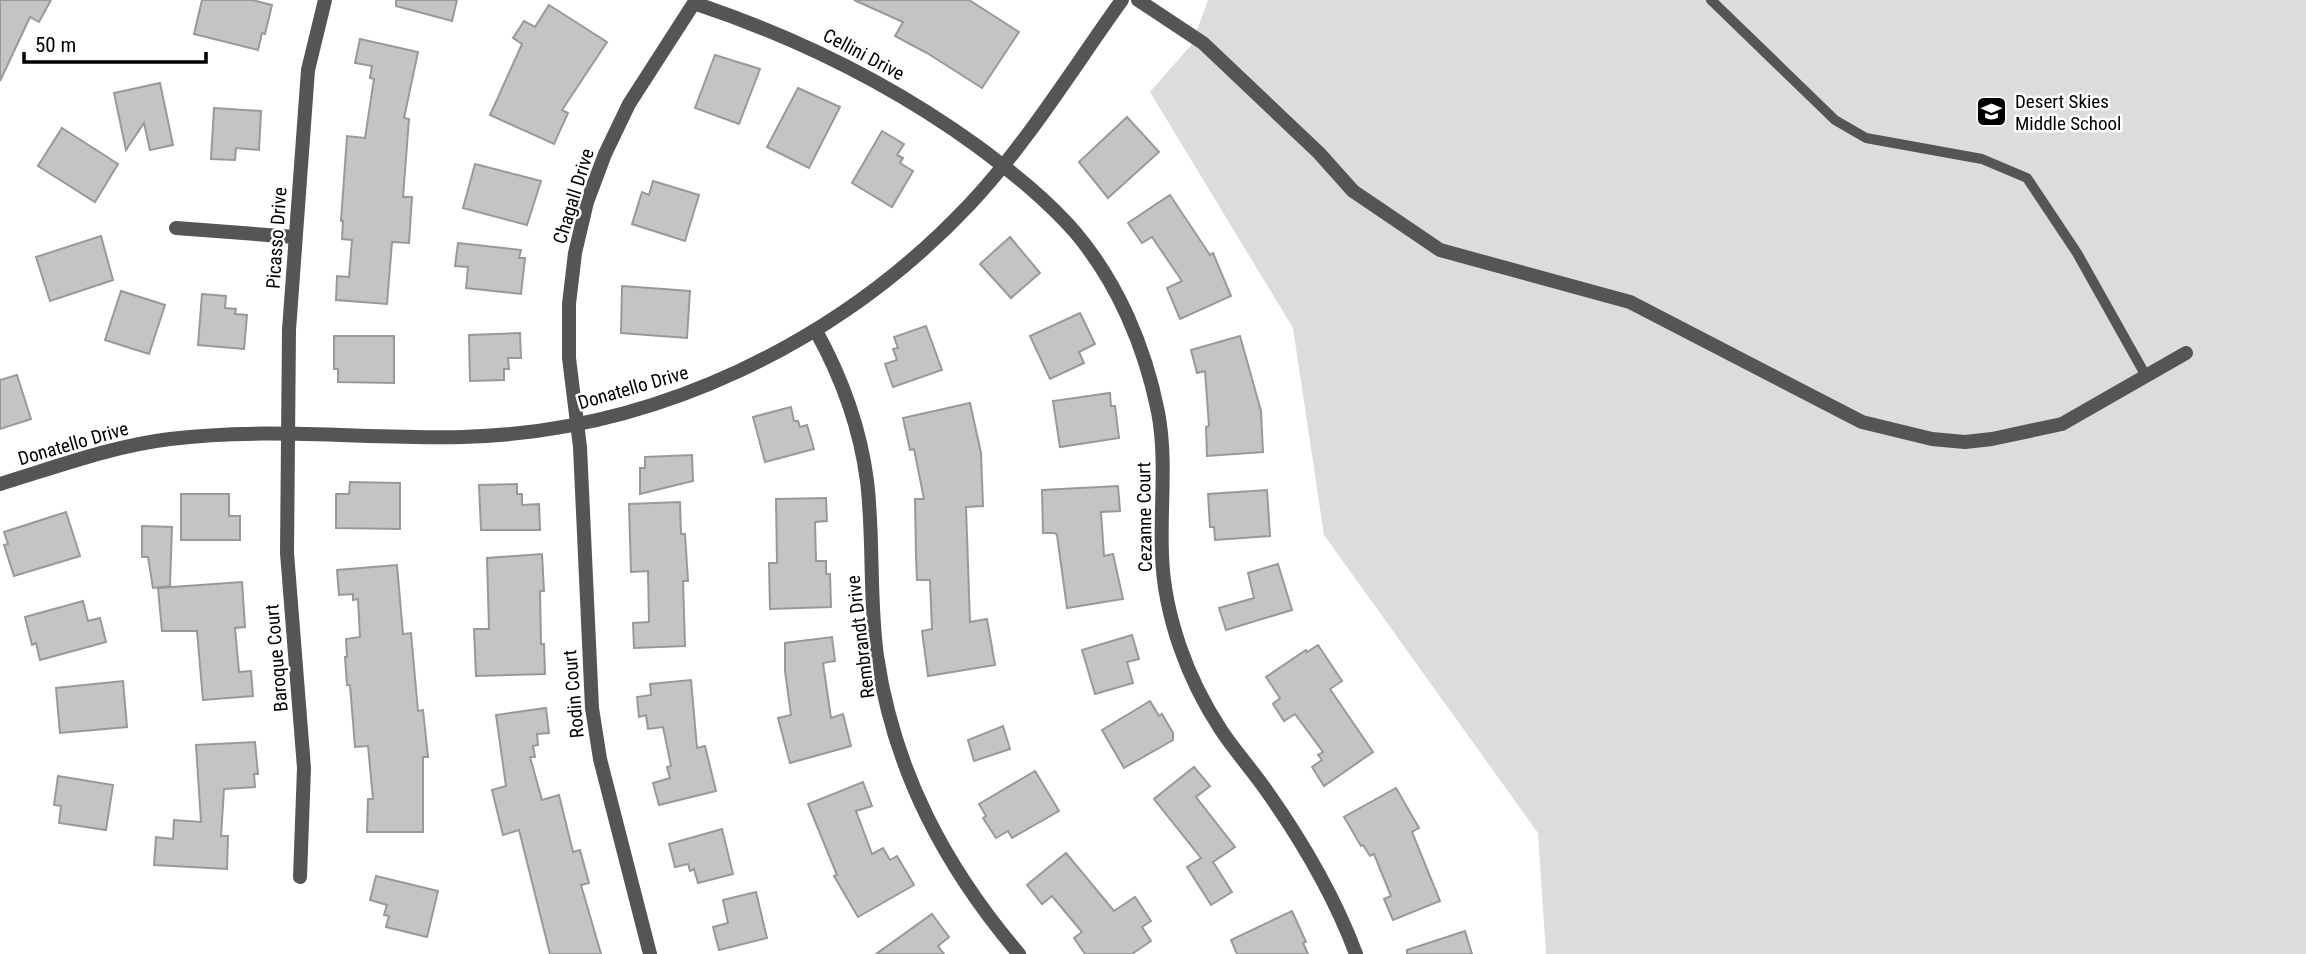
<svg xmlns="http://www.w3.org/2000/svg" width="2306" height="954" viewBox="0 0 2306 954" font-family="'Roboto Condensed',sans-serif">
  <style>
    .green { fill: #dcdcdc }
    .building { fill: #c4c4c4; stroke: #999; stroke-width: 2 }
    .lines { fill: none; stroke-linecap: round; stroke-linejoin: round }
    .lane { stroke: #555; stroke-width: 10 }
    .street { stroke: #555; stroke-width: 14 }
    .labels { text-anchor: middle; stroke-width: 5; stroke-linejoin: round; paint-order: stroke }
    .street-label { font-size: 19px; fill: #000; stroke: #fff }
    .poi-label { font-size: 19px; fill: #000; stroke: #fff; text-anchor: start }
  </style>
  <rect width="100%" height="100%" fill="#fff"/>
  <polygon class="green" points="1208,0 2306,0 2306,954 1546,954 1538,833 1324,535 1293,328 1150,92 1192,44"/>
  <g class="building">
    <polygon points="0,0 51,0 39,22 30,17 0,81"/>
    <polygon points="202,0 252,0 272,5 265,34 262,33 258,50 194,34"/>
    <polygon points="396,0 457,0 452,21 396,6"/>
    <polygon points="854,0 969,0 1019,32 982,88 927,53 895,36 903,22"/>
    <polygon points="549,5 607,42 562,110 568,113 554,144 490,115 522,44 513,38 524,21 535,27"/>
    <polygon points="360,39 418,52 404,118 409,119 403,197 412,197 409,243 392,242 387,304 336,300 337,276 349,277 352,240 342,239 343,221 341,221 347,136 365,138 374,79 370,78 372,66 355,63"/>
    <polygon points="715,55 760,69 739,124 695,108"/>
    <polygon points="160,83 173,145 150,150 144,123 126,150 114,93"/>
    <polygon points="798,88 840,107 809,168 767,147"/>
    <polygon points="214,108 261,111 259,150 236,148 235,160 211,159"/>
    <polygon points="1127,117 1159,152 1108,198 1079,162"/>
    <polygon points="62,128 118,164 95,202 38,166"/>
    <polygon points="882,131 904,144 897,155 903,158 900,163 913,171 892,207 852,183"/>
    <polygon points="475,164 541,181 527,225 463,208"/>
    <polygon points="653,181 699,195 685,241 632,224 642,192 649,195"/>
    <polygon points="1170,195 1210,255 1213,253 1231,296 1180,319 1167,288 1182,281 1152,237 1142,243 1128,223"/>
    <polygon points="101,236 113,280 50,301 36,257"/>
    <polygon points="1010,237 1040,273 1011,298 980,264"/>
    <polygon points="458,243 521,250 519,258 525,258 521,294 466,288 468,267 455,266"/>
    <polygon points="622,286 690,291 687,338 621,333"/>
    <polygon points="121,291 165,305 149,354 105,340"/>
    <polygon points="202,294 226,296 225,308 236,309 235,314 247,315 244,349 198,345"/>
    <polygon points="1080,313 1095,344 1079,352 1084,363 1050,379 1030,336"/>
    <polygon points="926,326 942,370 893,387 885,364 897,360 893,349 898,348 894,337"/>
    <polygon points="520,333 521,358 508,358 509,369 504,369 504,380 470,381 469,335"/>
    <polygon points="334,336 394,336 394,383 338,382 338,369 334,369"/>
    <polygon points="1240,336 1261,411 1263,452 1207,456 1206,427 1209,426 1205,371 1197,373 1191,350"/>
    <polygon points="17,375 31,419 0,429 0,380"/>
    <polygon points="1110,393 1111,406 1115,406 1119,438 1060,447 1053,401"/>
    <polygon points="970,403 981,453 983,506 966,507 970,622 987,619 995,665 928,676 922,631 932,629 930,580 917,580 916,556 915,499 924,499 914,449 910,450 903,418"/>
    <polygon points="791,407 794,421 798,421 800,427 807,425 814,449 765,462 753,417"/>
    <polygon points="692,455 693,481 640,494 640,468 645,468 645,457"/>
    <polygon points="350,482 400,483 400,529 336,528 336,494 349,494"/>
    <polygon points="517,484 517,494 522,494 522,505 539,504 540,530 481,530 479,485"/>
    <polygon points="1118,486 1120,511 1101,512 1104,556 1113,554 1123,599 1067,608 1057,535 1055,533 1043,533 1042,490"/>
    <polygon points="1267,490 1270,536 1215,540 1214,527 1210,527 1208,494"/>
    <polygon points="181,494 229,494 229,516 240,516 240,540 181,540"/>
    <polygon points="826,498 827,521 815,522 816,561 826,561 826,574 830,574 831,607 770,609 769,563 777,563 776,499"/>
    <polygon points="680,502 681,534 685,534 688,581 683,581 685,646 634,648 633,623 649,622 648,571 631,572 629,504"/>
    <polygon points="66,512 80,556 14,576 4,545 8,544 4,532"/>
    <polygon points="142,526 172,527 170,586 153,588 148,557 142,557"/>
    <polygon points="542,554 544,591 540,591 541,644 544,644 545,674 476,676 474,629 489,629 487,558"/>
    <polygon points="1278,564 1292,610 1226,630 1219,608 1254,598 1248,573"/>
    <polygon points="397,565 403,634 411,633 418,711 423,710 428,757 423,757 423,832 367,832 368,799 373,799 368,746 355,747 350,685 347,685 345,657 347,657 346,639 360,637 358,599 353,600 353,594 339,595 337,570"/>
    <polygon points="242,582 245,627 235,628 239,672 251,671 253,696 203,700 197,631 162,631 158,588"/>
    <polygon points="83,601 88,621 100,618 106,642 40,660 36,643 32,645 25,617"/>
    <polygon points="1132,635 1139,659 1127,662 1133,683 1095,694 1082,650"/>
    <polygon points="832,637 835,661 823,663 831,718 843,714 851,746 790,763 778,718 791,715 785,671 785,643"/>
    <polygon points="1318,645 1342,681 1330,689 1373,752 1324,786 1312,767 1322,760 1318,755 1323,752 1295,714 1284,721 1273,704 1280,698 1266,677 1306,650 1307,652"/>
    <polygon points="691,680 697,748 705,746 716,791 659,805 653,783 670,778 667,767 671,766 663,727 648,729 646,715 639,717 637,697 651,695 650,684"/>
    <polygon points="123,681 127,727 60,733 56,688"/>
    <polygon points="1150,701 1159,716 1162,714 1173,733 1173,740 1124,768 1102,730"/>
    <polygon points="546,708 549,733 537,734 538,745 533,746 535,757 530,757 542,800 559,795 573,852 580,850 589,883 581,885 601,954 550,954 519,830 503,835 492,790 506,786 496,715"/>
    <polygon points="1003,726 1010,749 974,761 968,740"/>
    <polygon points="255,742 258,774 254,774 255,787 224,789 221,836 228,836 227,869 154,865 156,837 173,839 174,820 201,822 196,745"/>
    <polygon points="1194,767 1210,786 1196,797 1235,847 1213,862 1232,892 1211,905 1187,867 1201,858 1154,799"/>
    <polygon points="1035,771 1059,811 1012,838 1008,831 996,838 983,818 986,816 979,804"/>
    <polygon points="58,776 113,785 106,830 59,823 61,806 54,805"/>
    <polygon points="863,782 872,806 856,811 872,854 883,848 890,860 897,856 914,885 858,917 834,876 837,875 808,804"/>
    <polygon points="1396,788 1419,828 1412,832 1440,901 1393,920 1384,899 1391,896 1374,854 1370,856 1363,845 1361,846 1344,817"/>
    <polygon points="722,829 733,874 698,883 694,869 690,871 688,864 675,867 669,844"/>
    <polygon points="1066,853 1114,911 1135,897 1151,921 1142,927 1151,941 1132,954 1085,954 1074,938 1082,932 1052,896 1042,904 1027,885"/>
    <polygon points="376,876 438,891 427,937 386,927 389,916 384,915 387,905 370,900"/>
    <polygon points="756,892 767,938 719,950 713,927 728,923 723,900"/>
    <polygon points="1292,911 1306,942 1303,943 1308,954 1237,954 1231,940"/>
    <polygon points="932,914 949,937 938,946 944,954 876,954"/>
    <polygon points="1465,931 1472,954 1407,954 1407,950"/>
  </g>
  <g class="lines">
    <polyline class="lane" points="1711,0 1835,120 1866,138 1982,159 2027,178 2077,253 2146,376"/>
    <g class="street">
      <polyline points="1138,0 1203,43 1319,153 1353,191 1440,250 1630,302 1862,422 1932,439 1965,442 1992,439 2062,424 2186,353"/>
      <polyline points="176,228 294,237"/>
      <path d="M816,331C842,378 860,427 867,481C874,539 869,598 877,656C894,771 945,867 1019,954"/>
      <path d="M0,484C56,467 112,446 170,439C267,427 365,439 463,437C655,432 839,343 970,204C1028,142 1073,68 1122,0"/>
      <polyline points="300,877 304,768 287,553 289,330 308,70 325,0"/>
      <path d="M650,954L600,759L592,708L580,447L569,358V304L575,253L587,202L605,154L629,104L694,3C796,37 890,83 977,146C1012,172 1046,199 1075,232C1118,283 1145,347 1158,412C1167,459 1160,507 1162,555C1163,585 1170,618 1180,647C1190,676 1204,704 1221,730C1235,751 1252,770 1266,790C1302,841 1334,895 1356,954"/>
    </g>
  </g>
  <defs>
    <symbol id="school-square" viewBox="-11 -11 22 22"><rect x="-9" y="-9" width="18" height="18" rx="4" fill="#000" stroke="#fff"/><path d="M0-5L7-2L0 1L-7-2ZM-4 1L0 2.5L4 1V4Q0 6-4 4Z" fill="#fff"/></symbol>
  </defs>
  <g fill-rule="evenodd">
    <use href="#school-square" x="1974" y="94" width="35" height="35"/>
  </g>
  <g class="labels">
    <g class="street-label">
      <text transform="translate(864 54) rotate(28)" y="7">Cellini Drive</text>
      <text transform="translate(573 196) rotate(-73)" y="7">Chagall Drive</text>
      <text transform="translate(276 238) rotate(-86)" y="7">Picasso Drive</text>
      <text transform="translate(633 387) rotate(-16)" y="7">Donatello Drive</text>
      <text transform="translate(73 443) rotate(-16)" y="7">Donatello Drive</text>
      <text transform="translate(1144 517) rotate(-91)" y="7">Cezanne Court</text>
      <text transform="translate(860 637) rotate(-97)" y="7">Rembrandt Drive</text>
      <text transform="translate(276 658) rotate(-95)" y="7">Baroque Court</text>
      <text transform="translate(573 694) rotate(-95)" y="7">Rodin Court</text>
    </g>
    <g class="poi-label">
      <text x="2015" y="108">Desert Skies<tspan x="2015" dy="22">Middle School</tspan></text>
    </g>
  </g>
  <path d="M24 52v10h182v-10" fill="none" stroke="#000000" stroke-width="3.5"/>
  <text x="35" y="52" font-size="21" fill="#000000" stroke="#ffffff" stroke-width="5" paint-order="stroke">50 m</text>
</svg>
